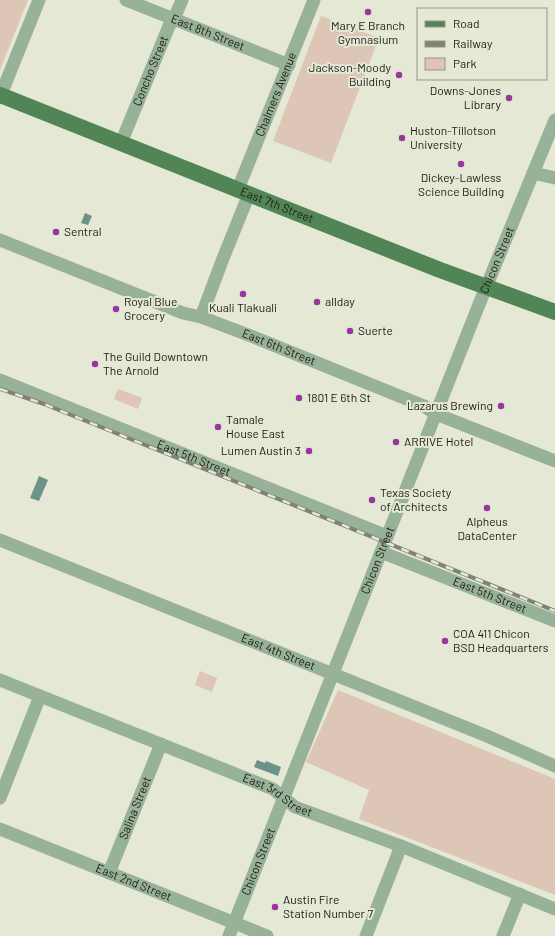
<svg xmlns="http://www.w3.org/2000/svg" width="555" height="936" viewBox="0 0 555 936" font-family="Barlow,sans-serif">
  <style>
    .green { fill: #dec6b6 }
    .water { fill: #6c9388 }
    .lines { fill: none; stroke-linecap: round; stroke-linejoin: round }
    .minor { stroke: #97b298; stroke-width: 13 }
    .major { stroke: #528556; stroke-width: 16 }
    .rail-casing { stroke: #7f8275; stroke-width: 4 }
    .rail { stroke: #e4e8d5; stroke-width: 2.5; stroke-dasharray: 8; stroke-linecap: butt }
    .poi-dot { fill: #99369c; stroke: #e4e8d5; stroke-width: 1.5 }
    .labels { text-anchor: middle; stroke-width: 4; stroke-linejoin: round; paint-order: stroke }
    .poi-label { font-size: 12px; fill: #1b1d16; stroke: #e4e8d5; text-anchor: start }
    .street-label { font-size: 12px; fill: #1b1d16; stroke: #e4e8d5 }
  </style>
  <rect width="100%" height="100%" fill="#e4e8d5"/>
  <g class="green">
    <polygon points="0,0 28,0 0,70"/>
    <polygon points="321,16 379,38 331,163 273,141"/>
    <polygon points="118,389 142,398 138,409 114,399"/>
    <polygon points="200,671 217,678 212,692 195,685"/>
    <polygon points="338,690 555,779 555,895 359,819 369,790 306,762"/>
  </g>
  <g class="water">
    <polygon points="85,213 92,216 88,225 81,223"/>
    <polygon points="39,476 48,480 39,501 30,498"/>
    <polygon points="257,760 265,763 266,761 281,767 278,776 254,767"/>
  </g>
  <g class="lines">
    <g class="minor">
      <path id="s1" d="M126,0L289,65"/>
      <polyline points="0,97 39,0"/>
      <path id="s2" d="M121,143L169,26L174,19L182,0"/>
      <polyline points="533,173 555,178"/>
      <path id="s3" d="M238,189L314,0"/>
      <path id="s4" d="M0,240L183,313L201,317L251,336L424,406L436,414L555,461"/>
      <polyline points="201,317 222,261 249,194"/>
      <path id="s5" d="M0,380L387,536"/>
      <path id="s6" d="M0,540L487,736L555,766"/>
      <path id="s7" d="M381,552L555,621"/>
      <path id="s8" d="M0,680L273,789L295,807L401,846L555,909"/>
      <polyline points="0,798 40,696"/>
      <path id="s9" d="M0,829L267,936"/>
      <path id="s10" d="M109,873L161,744"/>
      <path id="s11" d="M229,936L480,302L555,120"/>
      <polyline points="366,936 401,846"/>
      <polyline points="503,936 520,894"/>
    </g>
    <path class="major" id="s12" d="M0,95L440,270L555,312"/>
    <defs>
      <polyline id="rail" points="0,389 44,404 555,611"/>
    </defs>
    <use href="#rail" class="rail-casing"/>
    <use href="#rail" class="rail"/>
  </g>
  <g class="poi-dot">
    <circle cx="368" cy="12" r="4"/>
    <circle cx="399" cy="75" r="4"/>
    <circle cx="509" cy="98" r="4"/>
    <circle cx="402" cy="138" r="4"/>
    <circle cx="461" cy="164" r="4"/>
    <circle cx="56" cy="232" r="4"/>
    <circle cx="243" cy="294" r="4"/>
    <circle cx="317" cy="302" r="4"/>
    <circle cx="116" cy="309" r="4"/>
    <circle cx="350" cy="331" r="4"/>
    <circle cx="95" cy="364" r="4"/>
    <circle cx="299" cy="398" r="4"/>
    <circle cx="501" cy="406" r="4"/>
    <circle cx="218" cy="427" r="4"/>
    <circle cx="396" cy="442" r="4"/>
    <circle cx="309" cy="451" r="4"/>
    <circle cx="372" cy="500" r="4"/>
    <circle cx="487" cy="508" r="4"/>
    <circle cx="445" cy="641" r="4"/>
    <circle cx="275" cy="907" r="4"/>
  </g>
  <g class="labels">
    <g class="poi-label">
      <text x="368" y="30" text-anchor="middle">Mary E Branch<tspan x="368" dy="14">Gymnasium</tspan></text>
      <text x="391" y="72" text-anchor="end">Jackson-Moody<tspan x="391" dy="14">Building</tspan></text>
      <text x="501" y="95" text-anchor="end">Downs-Jones<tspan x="501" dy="14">Library</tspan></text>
      <text x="410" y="135">Huston-Tillotson<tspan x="410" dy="14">University</tspan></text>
      <text x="461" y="182" text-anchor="middle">Dickey-Lawless<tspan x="461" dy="14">Science Building</tspan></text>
      <text x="64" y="236">Sentral</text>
      <text x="124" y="306">Royal Blue<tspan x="124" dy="14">Grocery</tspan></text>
      <text x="325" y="306">allday</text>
      <text x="243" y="312" text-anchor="middle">Kuali Tlakuali</text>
      <text x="358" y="335">Suerte</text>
      <text x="103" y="361">The Guild Downtown<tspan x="103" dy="14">The Arnold</tspan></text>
      <text x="307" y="402">1801 E 6th St</text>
      <text x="493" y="410" text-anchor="end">Lazarus Brewing</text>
      <text x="226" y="424">Tamale<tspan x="226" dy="14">House East</tspan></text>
      <text x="404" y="446">ARRIVE Hotel</text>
      <text x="301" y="455" text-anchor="end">Lumen Austin 3</text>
      <text x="380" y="497">Texas Society<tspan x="380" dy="14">of Architects</tspan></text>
      <text x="487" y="526" text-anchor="middle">Alpheus<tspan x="487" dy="14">DataCenter</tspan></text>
      <text x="453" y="638">COA 411 Chicon<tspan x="453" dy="14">BSD Headquarters</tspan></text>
      <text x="283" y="904">Austin Fire<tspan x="283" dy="14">Station Number 7</tspan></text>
    </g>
    <g class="street-label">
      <text dy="4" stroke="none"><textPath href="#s1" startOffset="88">East 8th Street</textPath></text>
      <text dy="4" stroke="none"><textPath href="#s2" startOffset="78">Concho Street</textPath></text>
      <text dy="4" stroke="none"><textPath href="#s3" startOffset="102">Chalmers Avenue</textPath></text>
      <text dy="4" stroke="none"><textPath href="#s12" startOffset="298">East 7th Street</textPath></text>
      <text dy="4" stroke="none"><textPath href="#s11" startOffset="727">Chicon Street</textPath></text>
      <text dy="4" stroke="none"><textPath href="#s4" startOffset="299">East 6th Street</textPath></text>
      <text dy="4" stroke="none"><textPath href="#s5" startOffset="209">East 5th Street</textPath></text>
      <text dy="4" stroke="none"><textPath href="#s11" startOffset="404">Chicon Street</textPath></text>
      <text dy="4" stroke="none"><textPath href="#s7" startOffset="117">East 5th Street</textPath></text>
      <text dy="4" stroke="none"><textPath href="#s6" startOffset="300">East 4th Street</textPath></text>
      <text dy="4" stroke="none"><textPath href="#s8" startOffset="301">East 3rd Street</textPath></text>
      <text dy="4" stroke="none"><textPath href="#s10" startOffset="70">Salina Street</textPath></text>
      <text dy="4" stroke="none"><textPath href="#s11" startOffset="80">Chicon Street</textPath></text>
      <text dy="4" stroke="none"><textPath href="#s9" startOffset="144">East 2nd Street</textPath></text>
    </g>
  </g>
  <rect x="417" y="8" width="130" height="72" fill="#e4e8d5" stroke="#949789"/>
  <rect x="425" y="21" width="20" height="6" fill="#528556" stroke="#949789"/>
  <text x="453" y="28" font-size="12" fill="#1b1d16">Road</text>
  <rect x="425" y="41" width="20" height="6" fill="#7f8275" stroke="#949789"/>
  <text x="453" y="48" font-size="12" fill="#1b1d16">Railway</text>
  <rect x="425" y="58" width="20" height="12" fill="#dec6b6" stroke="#949789"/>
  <text x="453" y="68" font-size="12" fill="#1b1d16">Park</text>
</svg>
